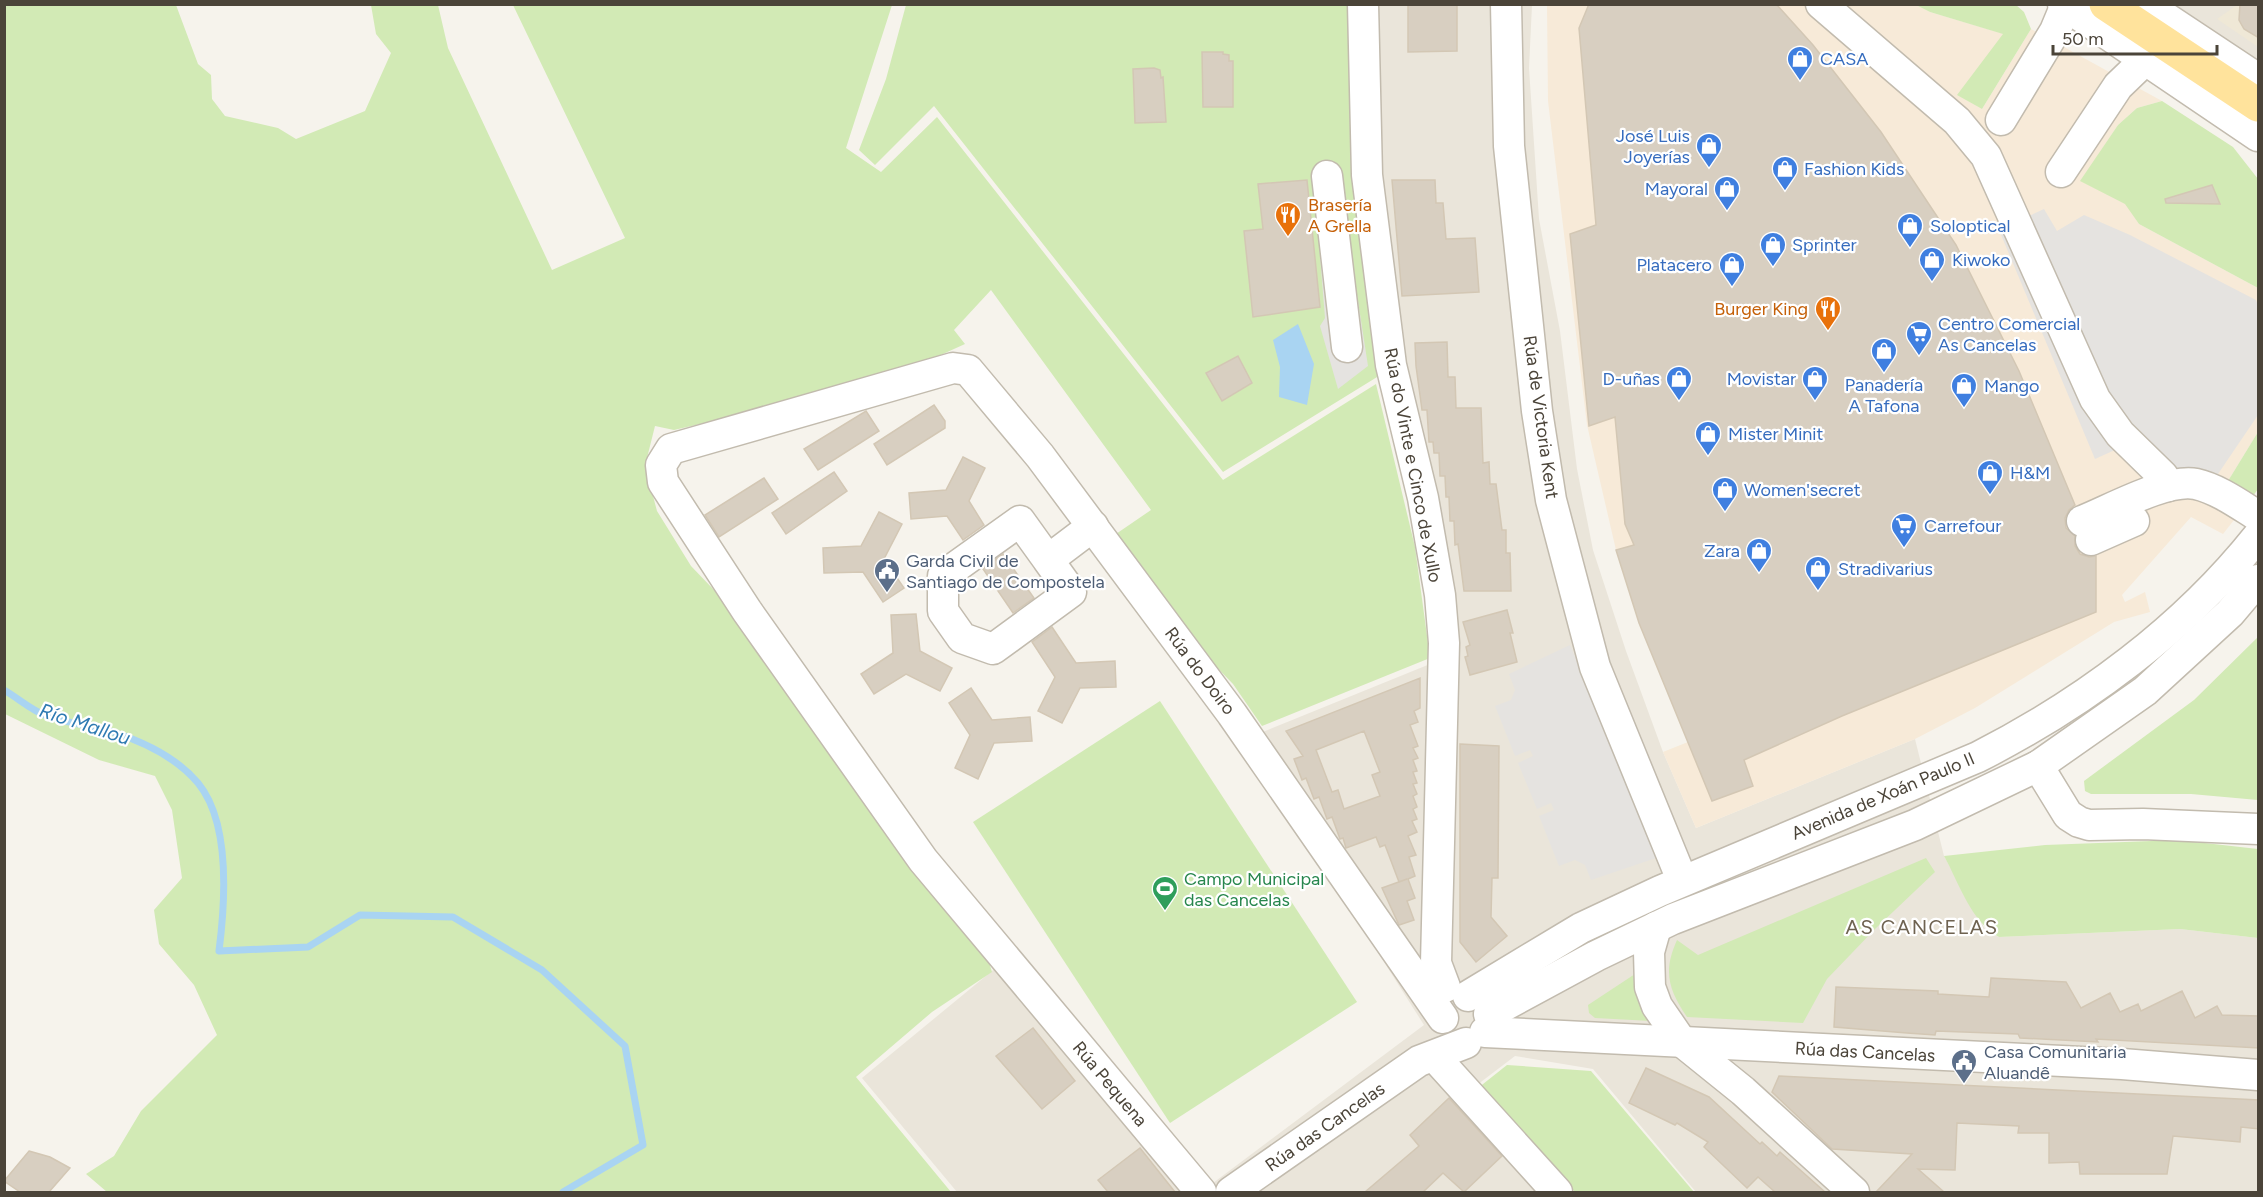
<svg xmlns="http://www.w3.org/2000/svg" width="2263" height="1197" viewBox="0 0 2263 1197" font-family="Figtree,sans-serif">
  <style>
    .residential { fill: #eae5da }
    .commercial { fill: #f7ead8 }
    .education { fill: #efe8d6 }
    .green { fill: #d2eab5 }
    .parking { fill: #e5e3e0 }
    .water { fill: #a9d4f2 }
    .lines { fill: none; stroke-linecap: round; stroke-linejoin: round }
    .stream { stroke: #a9d4f2; stroke-width: 7 }
    .building { fill: #d8cfc1; stroke: #d3c7b4; stroke-width: 1.5; fill-rule: evenodd }
    .minor-casing { stroke: #c2bbae; stroke-width: 33 }
    .major-casing { stroke: #e6c16a; stroke-width: 36 }
    .minor { stroke: #fff; stroke-width: 30 }
    .major { stroke: #ffe39c; stroke-width: 33 }
    .labels { text-anchor: middle; stroke-width: 4.5; stroke-linejoin: round; paint-order: stroke }
    .shop-label { font-size: 18px; fill: #366cbe; stroke: #fff; text-anchor: start }
    .food-label { font-size: 18px; fill: #c56008; stroke: #fff; text-anchor: start }
    .street-label { font-size: 18px; fill: #4b4439; stroke: #fff }
    .service-label { font-size: 18px; fill: #4e5e75; stroke: #fff; text-anchor: start }
    .leisure-label { font-size: 18px; fill: #27864d; stroke: #fff; text-anchor: start }
    .water-label { font-size: 20px; font-style: italic; fill: #2e7ab2; stroke: #fff }
    .neighbourhood-label { font-size: 20px; letter-spacing: 1.5px; fill: #6e6250; stroke: #fff }
  </style>
  <rect width="100%" height="100%" fill="#f6f3ec"/>
  <g class="residential">
    <polygon points="1354,5 1532,5 1529,68 1539,219 1560,331 1577,469 1593,550 1626,651 1663,752 1696,828 1915,739 1944,856 1986,931 1999,937 2180,929 2258,938 2258,1192 1696,1192 1593,1069 1515,1056 1473,1088 1569,1192 957,1192 862,1078 1015,952 1209,1186 1424,1025 1243,740 1435,662"/>
    <polygon points="2148,5 2258,5 2258,74"/>
  </g>
  <polygon class="commercial" points="1547,5 1916,5 1930,12 2004,34 1958,95 1982,109 2031,29 2162,101 2137,108 2118,125 2081,181 2126,204 2139,224 2258,288 2258,432 2228,481 2253,496 2223,534 2191,517 2122,595 2125,602 2145,592 2150,612 2114,622 1975,708 1915,739 1696,828 1663,752 1688,742 1639,623 1616,550 1587,425 1548,101"/>
  <polygon class="education" points="2237,5 2258,5 2258,47 2217,19"/>
  <g class="green">
    <polygon points="5,4 176,5 198,64 211,75 212,99 225,116 278,128 296,139 365,111 391,53 376,34 371,5 438,5 448,48 552,270 625,238 513,5 892,5 846,148 881,172 937,117 1223,480 1376,384 1415,547 1430,658 1262,726 1233,684 1202,652 1171,606 1113,536 1151,510 991,290 954,330 965,344 912,368 726,418 674,430 655,426 645,466 657,511 691,566 715,591 760,655 986,952 992,972 932,1012 856,1077 951,1192 107,1192 86,1174 114,1156 141,1111 217,1035 194,985 159,944 154,910 182,878 172,810 155,776 99,760 5,714"/>
    <polygon points="906,5 1353,5 1382,374 1223,472 934,106 875,165 859,150 886,79"/>
    <polygon points="1916,5 2016,5 2024,12 2031,29 1982,109 1957,95 2003,34 1930,12"/>
    <polygon points="2162,101 2233,147 2258,179 2258,288 2139,224 2125,204 2080,181 2118,125 2137,108"/>
    <polygon points="2258,432 2258,489 2253,496 2228,481"/>
    <polygon points="2258,637 2258,800 2191,794 2091,794 2085,791 2084,781 2194,700"/>
    <polygon points="1160,701 1357,1002 1170,1123 973,822"/>
    <path d="M2178,840L2258,849V938L2180,929L1999,937C1971,922 1959,883 1944,856L2045,845Z"/>
    <path d="M1926,858L1935,872L1875,929L1827,979L1803,1023L1687,1017C1668,989 1663,971 1677,940L1698,955Z"/>
    <polygon points="1635,974 1651,1021 1595,1018 1589,1013 1588,1005"/>
    <polygon points="1507,1065 1591,1071 1694,1192 1575,1192 1478,1088"/>
  </g>
  <g class="parking">
    <polygon points="1315,194 1342,197 1368,366 1338,389 1320,326 1325,318"/>
    <polygon points="2044,209 2057,231 2084,215 2130,235 2256,300 2258,305 2258,415 2218,474 2148,482 2117,449 2095,459 1999,230"/>
    <polygon points="1570,645 1656,858 1591,880 1585,865 1575,860 1559,866 1539,816 1554,810 1551,803 1537,809 1518,763 1533,756 1530,750 1515,756 1495,706 1511,700 1515,690 1509,674"/>
  </g>
  <polygon class="water" points="1298,324 1314,364 1307,405 1279,397 1280,367 1273,340"/>
  <g class="lines">
    <path class="stream" d="M4,690C18,698 32,711 47,716C69,724 92,725 113,732C144,742 177,758 198,783C231,823 225,904 219,951L308,947L360,915L453,917L542,970L625,1046L643,1145L563,1192"/>
  </g>
  <g class="building">
    <polygon points="1408,4 1457,4 1457,51 1408,52"/>
    <polygon points="1589,4 1776,4 1813,45 1881,132 1956,245 2019,371 2075,505 2069,510 2065,518 2066,528 2075,536 2075,546 2080,554 2089,557 2096,556 2096,612 1842,716 1744,760 1753,786 1712,801 1639,623 1616,550 1634,545 1625,524 1615,417 1589,426 1570,234 1596,225 1579,28"/>
    <polygon points="2240,4 2259,4 2259,38 2244,29 2239,20"/>
    <polygon points="1202,52 1223,52 1223,54 1229,55 1229,61 1233,61 1233,107 1203,107"/>
    <polygon points="1154,68 1160,70 1161,78 1163,77 1166,122 1135,123 1133,69"/>
    <polygon points="1307,180 1320,307 1253,317 1244,231 1263,229 1258,184"/>
    <polygon points="1392,180 1435,180 1436,203 1443,203 1446,239 1475,238 1479,292 1402,296"/>
    <polygon points="2212,185 2220,204 2166,203 2165,199"/>
    <polygon points="1447,342 1448,377 1455,377 1456,408 1481,408 1483,463 1489,462 1490,484 1496,484 1502,530 1506,530 1506,553 1510,553 1511,591 1464,591 1458,544 1455,545 1454,521 1450,521 1449,497 1446,497 1445,476 1440,476 1439,453 1434,453 1433,442 1429,442 1427,410 1422,410 1416,366 1415,343"/>
    <polygon points="1238,356 1252,383 1222,401 1206,373"/>
    <polygon points="934,405 945,421 945,428 887,465 874,444"/>
    <polygon points="866,411 879,431 818,470 804,449"/>
    <polygon points="963,457 985,468 969,501 984,525 963,540 947,516 911,519 909,493 946,490"/>
    <polygon points="834,472 847,491 786,534 772,513"/>
    <polygon points="764,478 778,499 719,537 705,515"/>
    <polygon points="879,512 902,524 884,559 904,588 883,602 863,572 824,573 823,548 861,546"/>
    <polygon points="1003,554 1034,598 1013,613 983,569"/>
    <polygon points="1507,610 1513,633 1510,633 1517,662 1470,675 1465,657 1468,656 1466,647 1470,645 1463,622"/>
    <polygon points="916,614 920,651 952,668 940,691 906,674 874,694 861,674 893,653 891,615"/>
    <polygon points="1052,627 1076,663 1115,661 1116,687 1080,688 1062,723 1038,711 1055,677 1032,642"/>
    <path d="M1420,678V708L1414,711L1418,722L1410,725L1418,746L1413,748L1418,758L1413,760L1417,771L1413,772L1417,783L1413,784L1417,794L1413,796L1417,807L1413,809L1417,819L1412,821L1417,832L1408,836L1416,855L1409,857L1415,876L1408,879L1415,898L1407,901L1414,920L1399,925L1382,888L1407,879L1399,882L1385,845L1380,847L1376,837L1346,848L1343,838L1340,839L1332,817L1327,819L1319,797L1314,799L1306,778L1302,780L1294,759L1303,756L1286,731ZM1364,731L1380,772L1372,775L1380,796L1344,809L1338,790L1332,792L1316,750Z"/>
    <polygon points="971,688 992,720 1030,717 1032,741 994,743 978,779 955,768 970,735 949,703"/>
    <polygon points="1460,744 1499,746 1498,878 1492,878 1491,917 1507,936 1476,962 1460,942"/>
    <polygon points="1991,978 2066,982 2081,1008 2110,993 2120,1012 2138,1004 2141,1011 2182,991 2195,1018 2217,1006 2222,1015 2259,1016 2259,1048 2096,1039 2098,1042 2020,1038 2018,1034 1936,1031 1935,1035 1907,1033 1834,1027 1836,987 1938,991 1938,994 1989,997"/>
    <polygon points="1033,1028 1075,1081 1042,1109 996,1056"/>
    <polygon points="1646,1068 1709,1097 1760,1144 1762,1142 1777,1156 1780,1152 1825,1192 1775,1192 1758,1177 1747,1188 1704,1147 1708,1142 1677,1123 1675,1125 1629,1103"/>
    <polygon points="1779,1076 2259,1100 2259,1129 2241,1127 2240,1142 2173,1136 2167,1174 2080,1174 2079,1162 2049,1163 2049,1133 2018,1133 2019,1126 1957,1123 1955,1170 1918,1169 1944,1192 1876,1192 1912,1154 1832,1149 1772,1092"/>
    <polygon points="1449,1098 1502,1156 1464,1192 1443,1173 1423,1192 1365,1192 1419,1146 1410,1135"/>
    <polygon points="1140,1148 1175,1192 1108,1192 1098,1180"/>
    <polygon points="29,1151 50,1157 70,1168 49,1192 20,1192 4,1181"/>
  </g>
  <g class="lines">
    <defs>
      <g id="minor">
        <polyline points="1363,4 1367,175 1391,365 1423,498 1440,595 1444,643 1436,963 1445,987"/>
        <polyline points="1506,4 1509,146 1537,411 1551,500 1595,667 1682,880"/>
        <polyline points="1821,4 1957,121 1986,156 2095,399 2120,434 2163,476 2168,486"/>
        <polyline points="2063,4 2258,136"/>
        <polyline points="2145,4 2258,79"/>
        <polyline points="2001,120 2055,31 2065,7"/>
        <polyline points="2061,172 2118,86 2144,61"/>
        <polyline points="1327,176 1347,347"/>
        <path d="M2082,521C2110,510 2167,478 2196,484C2218,489 2240,505 2258,516"/>
        <polyline points="2091,540 2134,521"/>
        <polyline points="1048,560 1071,592 993,649 962,638 943,611 943,576 1020,521 1048,560 1093,526"/>
        <polyline points="2038,766 2068,815 2079,822 2089,825 2143,824 2258,829"/>
        <polyline points="1656,927 1649,952 1650,987 1657,1006 1681,1041 1743,1091 1854,1192"/>
        <path d="M1468,996L1581,928L1660,891L1978,757C2084,703 2184,629 2258,536"/>
        <polyline points="1489,1014 1596,956 1673,919 1915,825 2038,766 2145,691 2230,613 2258,580"/>
        <polyline points="1485,1032 2122,1064 2258,1075"/>
        <polyline points="1434,1056 1557,1192"/>
        <polyline points="1201,1192 923,860 747,611 663,482 661,465 671,449 953,368 968,370 1040,456 1232,714 1443,1018"/>
        <polyline points="1231,1192 1419,1061 1466,1043"/>
      </g>
      <polyline id="major" points="2106,4 2258,105"/>
    </defs>
    <use href="#minor" class="minor-casing"/>
    <use href="#major" class="major-casing"/>
    <use href="#minor" class="minor"/>
    <use href="#major" class="major"/>
  </g>
  <defs>
    <symbol id="shop-pin" viewBox="-11 -11 22 30"><path d="M0 17L-7.5 6A9.5 9.5 0 1 1 7.5 6Z" fill="#3f7fe0" stroke="#fff"/><path d="M-5-2.5h2.3a2.7 3.5 0 0 1 5.4 0H5L5.5 6h-11ZM-1.5-2.5h3a1.5 2.3 0 0 0-3 0Z" fill="#fff"/></symbol>
    <symbol id="restaurant-pin" viewBox="-11 -11 22 30"><path d="M0 17L-7.5 6A9.5 9.5 0 1 1 7.5 6Z" fill="#e8710a" stroke="#fff"/><path d="M-5-6h1v4h1v-4h1v4h1v-4h1v5L-1.5 .5V6h-2V.5L-5-1ZM5-6V6H3V1.5H1.5Q1.5-4 5-6Z" fill="#fff"/></symbol>
    <symbol id="supermarket-pin" viewBox="-11 -11 22 30"><path d="M0 17L-7.5 6A9.5 9.5 0 1 1 7.5 6Z" fill="#3f7fe0" stroke="#fff"/><path d="M-6-5.5h2.5l.6 2H6L4.5 2H-2.5L-4.4-4H-6ZM-1.5 3.2a1.3 1.3 0 1 0 .1 0ZM3 3.2a1.3 1.3 0 1 0 .1 0Z" fill="#fff"/></symbol>
    <symbol id="civic-pin" viewBox="-11 -11 22 30"><path d="M0 17L-7.5 6A9.5 9.5 0 1 1 7.5 6Z" fill="#5c6f8a" stroke="#fff"/><path d="M-.6-6.5H3V-4.5H.6V-3L4-1V1h2V6H-6V1h2V-1L-.6-3ZM-1.2 2.5V6h2.4V2.5Z" fill="#fff"/></symbol>
    <symbol id="stadium-pin" viewBox="-11 -11 22 30"><path d="M0 17L-7.5 6A9.5 9.5 0 1 1 7.5 6Z" fill="#2e9e5b" stroke="#fff"/><path d="M0-5a6.5 5 0 1 0 0 10a6.5 5 0 1 0 0-10ZM-3.5-1.8h7v3.6h-7Z" fill="#fff"/></symbol>
  </defs>
  <g fill-rule="evenodd">
    <use href="#shop-pin" x="1785" y="44" width="30" height="40"/>
    <use href="#shop-pin" x="1694" y="131" width="30" height="40"/>
    <use href="#shop-pin" x="1770" y="154" width="30" height="40"/>
    <use href="#shop-pin" x="1712" y="174" width="30" height="40"/>
    <use href="#restaurant-pin" x="1273" y="200" width="30" height="40"/>
    <use href="#shop-pin" x="1895" y="211" width="30" height="40"/>
    <use href="#shop-pin" x="1758" y="230" width="30" height="40"/>
    <use href="#shop-pin" x="1917" y="245" width="30" height="40"/>
    <use href="#shop-pin" x="1717" y="250" width="30" height="40"/>
    <use href="#restaurant-pin" x="1813" y="294" width="30" height="40"/>
    <use href="#supermarket-pin" x="1904" y="319" width="30" height="40"/>
    <use href="#shop-pin" x="1869" y="336" width="30" height="40"/>
    <use href="#shop-pin" x="1664" y="364" width="30" height="40"/>
    <use href="#shop-pin" x="1800" y="364" width="30" height="40"/>
    <use href="#shop-pin" x="1949" y="371" width="30" height="40"/>
    <use href="#shop-pin" x="1693" y="419" width="30" height="40"/>
    <use href="#shop-pin" x="1975" y="458" width="30" height="40"/>
    <use href="#shop-pin" x="1710" y="475" width="30" height="40"/>
    <use href="#supermarket-pin" x="1889" y="511" width="30" height="40"/>
    <use href="#shop-pin" x="1744" y="536" width="30" height="40"/>
    <use href="#shop-pin" x="1803" y="554" width="30" height="40"/>
    <use href="#civic-pin" x="872" y="556" width="30" height="40"/>
    <use href="#stadium-pin" x="1150" y="874" width="30" height="40"/>
    <use href="#civic-pin" x="1949" y="1047" width="30" height="40"/>
  </g>
  <g class="labels">
    <g class="shop-label">
      <text x="1820" y="65">CASA</text>
      <text x="1690" y="142" text-anchor="end">José Luis<tspan x="1690" dy="21">Joyerías</tspan></text>
      <text x="1804" y="175">Fashion Kids</text>
      <text x="1708" y="195" text-anchor="end">Mayoral</text>
      <text x="1930" y="232">Soloptical</text>
      <text x="1792" y="251">Sprinter</text>
      <text x="1952" y="266">Kiwoko</text>
      <text x="1712" y="271" text-anchor="end">Platacero</text>
      <text x="1938" y="330">Centro Comercial<tspan x="1938" dy="21">As Cancelas</tspan></text>
      <text x="1660" y="385" text-anchor="end">D-uñas</text>
      <text x="1796" y="385" text-anchor="end">Movistar</text>
      <text x="1884" y="391" text-anchor="middle">Panadería<tspan x="1884" dy="21">A Tafona</tspan></text>
      <text x="1984" y="392">Mango</text>
      <text x="1728" y="440">Mister Minit</text>
      <text x="2010" y="479">H&amp;M</text>
      <text x="1744" y="496">Women'secret</text>
      <text x="1924" y="532">Carrefour</text>
      <text x="1740" y="557" text-anchor="end">Zara</text>
      <text x="1838" y="575">Stradivarius</text>
    </g>
    <g class="food-label">
      <text x="1308" y="211">Brasería<tspan x="1308" dy="21">A Grella</tspan></text>
      <text x="1808" y="315" text-anchor="end">Burger King</text>
    </g>
    <g class="street-label">
      <text transform="translate(1541 417) rotate(82)" y="6">Rúa de Victoria Kent</text>
      <text transform="translate(1413 465) rotate(79)" y="6">Rúa do Vinte e Cinco de Xullo</text>
      <text transform="translate(1200 671) rotate(53)" y="6">Rúa do Doiro</text>
      <text transform="translate(1883 796) rotate(-23)" y="6">Avenida de Xoán Paulo II</text>
      <text transform="translate(1865 1052) rotate(3)" y="6">Rúa das Cancelas</text>
      <text transform="translate(1110 1084) rotate(50)" y="6">Rúa Pequena</text>
      <text transform="translate(1325 1127) rotate(-35)" y="6">Rúa das Cancelas</text>
    </g>
    <g class="service-label">
      <text x="906" y="567">Garda Civil de<tspan x="906" dy="21">Santiago de Compostela</tspan></text>
      <text x="1984" y="1058">Casa Comunitaria<tspan x="1984" dy="21">Aluandê</tspan></text>
    </g>
    <g class="leisure-label">
      <text x="1184" y="885">Campo Municipal<tspan x="1184" dy="21">das Cancelas</tspan></text>
    </g>
    <g class="water-label">
      <text transform="translate(85 724) rotate(18)" y="7">Río Mallou</text>
    </g>
    <g class="neighbourhood-label">
      <text x="1922" y="934">AS CANCELAS</text>
    </g>
  </g>
  <rect width="2263" height="1197" fill="none" stroke="#4b4439" stroke-width="12"/>
  <path d="M2053 45v9h164v-9" fill="none" stroke="#4b4439" stroke-width="3"/>
  <text x="2062" y="45" font-size="18" fill="#4b4439" stroke="#ffffff" stroke-width="4.5" paint-order="stroke">50 m</text>
</svg>
